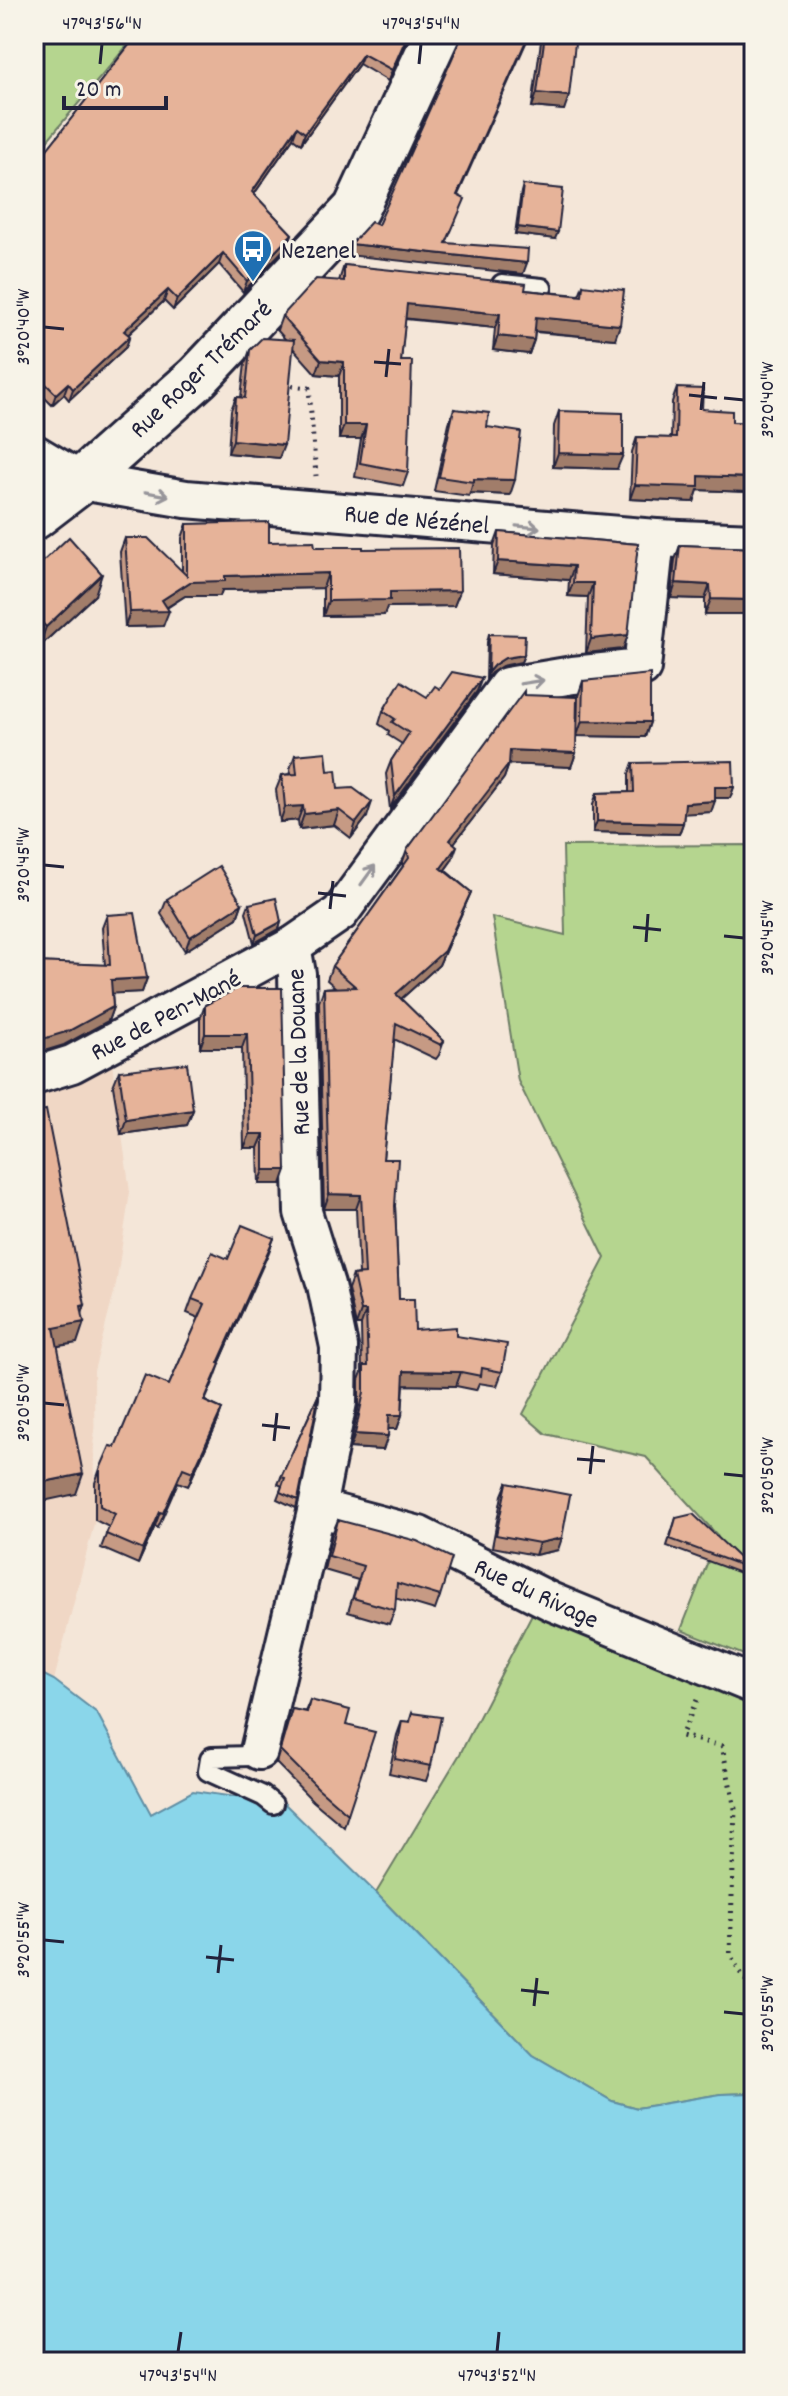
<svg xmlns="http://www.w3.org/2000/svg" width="788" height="2396" viewBox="0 0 788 2396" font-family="Dekko,sans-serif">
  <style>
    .built { fill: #f0d7c5 }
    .green { fill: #b5d58f; stroke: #6c7c65; stroke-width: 2 }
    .water { fill: #8ad6ea; stroke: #608ea4; stroke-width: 2 }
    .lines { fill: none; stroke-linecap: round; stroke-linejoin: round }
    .service-casing { stroke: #22223b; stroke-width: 24 }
    .minor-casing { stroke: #22223b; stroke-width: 42 }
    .tertiary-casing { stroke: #22223b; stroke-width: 50 }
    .path { stroke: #22223b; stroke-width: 5; stroke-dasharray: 2 6; stroke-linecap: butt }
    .service { stroke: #f7f3e8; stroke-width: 18 }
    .minor { stroke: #f7f3e8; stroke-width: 36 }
    .tertiary { stroke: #f7f3e8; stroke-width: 44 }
    .wall { fill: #c69a84; stroke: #22223b; stroke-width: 2 }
    .shaded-wall { fill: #a17d6b; stroke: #22223b; stroke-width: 2 }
    .building { fill: #e6b399; stroke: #22223b; stroke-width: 2 }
    .oneway { stroke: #97959a }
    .ticks { fill: none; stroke: #22223b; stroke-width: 3 }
    .labels { text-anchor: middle; stroke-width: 6; stroke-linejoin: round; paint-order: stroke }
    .poi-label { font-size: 26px; fill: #22223b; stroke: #f7f3e8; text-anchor: start }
    .street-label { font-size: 26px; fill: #22223b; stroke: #f7f3e8 }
    .neatline { fill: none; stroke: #22223b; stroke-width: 3 }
    .ticks-label { font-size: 20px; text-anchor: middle; fill: #22223b }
  </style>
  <rect width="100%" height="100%" fill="#f4e6d8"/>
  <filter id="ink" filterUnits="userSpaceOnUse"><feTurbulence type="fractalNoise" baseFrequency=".0125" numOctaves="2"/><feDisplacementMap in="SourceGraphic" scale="16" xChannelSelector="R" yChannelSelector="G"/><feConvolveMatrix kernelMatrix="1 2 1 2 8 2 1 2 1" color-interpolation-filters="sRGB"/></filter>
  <g filter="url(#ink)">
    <polygon class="built" points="111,1056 130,1192 116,1285 94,1371 95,1520 54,1680 34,1670 34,1076"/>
    <g class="green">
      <polygon points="34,34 137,34 34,156"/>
      <polygon points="754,845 754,1659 681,1630 718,1536 646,1457 546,1434 523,1414 605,1258 518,1081 492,917 565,935 563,846"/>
      <polygon points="532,1614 754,1701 754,2093 721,2094 637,2108 612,2101 533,2055 376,1893 460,1754"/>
    </g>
    <polygon class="water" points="34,1670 54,1680 97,1713 151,1814 193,1791 285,1804 376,1893 533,2055 612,2101 637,2108 721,2094 754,2093 754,2362 34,2362"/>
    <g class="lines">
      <defs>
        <g id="service">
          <polyline points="502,284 542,288"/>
          <polyline points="259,1751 251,1756 212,1757 210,1759 208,1771 263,1796 273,1804"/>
        </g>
        <g id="minor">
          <polyline points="34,453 81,481 186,499 656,538 754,542"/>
          <polyline points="34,1076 72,1064 292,946 340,913 507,686 573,675 642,668 656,538"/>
          <polyline points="317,1508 419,1535 552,1602 754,1685"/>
          <polyline points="259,1751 317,1508 338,1402 339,1347 326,1285 303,1212 297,974 292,946"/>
        </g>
        <polyline id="tertiary" points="34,517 81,481 198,377 356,209 437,34"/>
      </defs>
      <use href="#service" class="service-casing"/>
      <use href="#minor" class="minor-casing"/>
      <use href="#tertiary" class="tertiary-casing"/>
      <g class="path">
        <polyline points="284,385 309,388 316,476"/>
        <polyline points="697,1700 681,1736 722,1746 735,1809 730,1954 744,1979 754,1984"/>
      </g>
      <use href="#service" class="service"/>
      <use href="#minor" class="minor"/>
      <use href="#tertiary" class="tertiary"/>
    </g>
    <g class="wall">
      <polygon points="138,34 410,34 388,81 359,64 301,144 293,138 254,194 292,234 288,245 243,292 219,264 173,310 164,301 128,335 126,347 69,400 64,394 52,405 34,387 34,166"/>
      <polygon points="542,34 576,34 564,110 532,107"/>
      <polygon points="523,185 555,239 515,234 521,192"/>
      <polygon points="344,265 525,290 579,295 583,285 615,339 535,332 534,340 529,354 493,350 495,328 405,319 401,361 408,472 403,486 355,477 361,439 339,439 339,376 316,374 293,348 279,458 228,453 231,410 236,397 241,397 245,364 250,350 286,340 277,330 282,316 339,281"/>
      <polygon points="677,388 702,409 732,422 754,423 754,506 747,506 748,492 698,490 694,502 630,499 632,452 637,437 671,438 672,402"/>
      <polygon points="454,409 487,427 510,495 470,493 469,496 434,491 449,423"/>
      <polygon points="559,411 617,469 553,467 554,426"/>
      <polygon points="187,524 269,542 315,547 363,549 460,591 454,606 387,607 384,615 323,616 323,588 222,590 220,596 185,596 167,608 163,626 125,627 120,552 125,538 182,571 182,538"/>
      <polygon points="499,532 638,544 623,649 586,653 588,597 568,596 569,580 493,574 494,546"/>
      <polygon points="680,545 754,548 705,614 705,599 671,598 675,560"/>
      <polygon points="34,570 95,595 39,647 34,642"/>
      <polygon points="489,634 524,655 521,662 502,666 491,673 486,680 487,642"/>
      <polygon points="583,681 650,722 645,737 577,736 578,696"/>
      <polygon points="440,689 477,691 390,809 386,774 391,761 402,744 388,735 389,731 379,724 383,711 427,697"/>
      <polygon points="524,695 576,753 571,767 509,764 504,778 454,843 452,860 445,870 471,892 439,965 401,999 444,1041 439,1055 436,1059 394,1039 383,1159 395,1206 399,1299 415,1330 456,1336 502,1372 497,1386 479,1383 476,1390 456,1386 404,1385 402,1415 397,1429 388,1429 383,1450 350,1448 359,1406 359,1380 362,1372 361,1325 356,1325 348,1289 353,1275 359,1274 356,1209 324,1209 319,1002 324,988 335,987 327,980 332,966 403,866 402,864 407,850"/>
      <polygon points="295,755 328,771 338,789 367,817 351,838 334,825 299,829 298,820 280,822 276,790 282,775 291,774 290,769"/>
      <polygon points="633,763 734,787 730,798 715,798 711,812 684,813 683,823 679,834 593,832 593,804 597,793 629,792 629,774"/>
      <polygon points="167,899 242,904 237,918 185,951 161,914"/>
      <polygon points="249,904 281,922 279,929 254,943 246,912"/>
      <polygon points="107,915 147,978 142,992 112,993 113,1007 108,1021 64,1045 41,1052 34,1052 34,962 105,965 102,928"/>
      <polygon points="238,988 281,1184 259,1184 258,1148 244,1148 242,1048 200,1048 200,1019 205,1005"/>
      <polygon points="119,1071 193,1110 187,1125 121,1134 113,1086"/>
      <polygon points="274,1238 219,1364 220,1364 215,1378 205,1401 222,1409 217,1423 188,1486 178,1482 158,1528 155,1526 138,1564 101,1548 109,1527 95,1520 95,1483 100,1469 115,1447 169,1385 199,1318 187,1313 192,1299 228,1259"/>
      <polygon points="319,1394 298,1500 296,1508 277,1499 282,1486 278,1484"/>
      <polygon points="507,1483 558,1550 535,1555 492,1547 502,1495"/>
      <polygon points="676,1518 751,1569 748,1576 667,1546"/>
      <polygon points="338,1520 440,1596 435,1610 395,1598 395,1610 389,1624 348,1612 358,1580 324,1570 332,1534"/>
      <polygon points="310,1700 346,1725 348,1814 344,1827 313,1801 276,1763 292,1709 305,1712"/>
      <polygon points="412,1713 431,1766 426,1781 389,1773 397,1735 402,1721 409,1722"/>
    </g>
    <g class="shaded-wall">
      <polygon points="408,34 410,34 388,81 392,70"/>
      <polygon points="529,34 530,34 453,206 457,195"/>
      <polygon points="363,54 359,64 301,144 305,133"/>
      <polygon points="537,93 569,96 564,110 532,107"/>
      <polygon points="297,127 293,138 248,203 252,192"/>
      <polygon points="518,227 558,232 555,239 515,234"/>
      <polygon points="292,234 288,245 243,292 247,281"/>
      <polygon points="351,244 527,263 523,274 347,255"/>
      <polygon points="223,253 219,264 173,310 177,299"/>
      <polygon points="168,290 164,301 120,342 124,331"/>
      <polygon points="407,304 500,314 495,328 402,318"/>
      <polygon points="536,317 620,325 615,339 531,331"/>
      <polygon points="130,336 126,347 69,400 73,389"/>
      <polygon points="498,336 534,340 529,354 493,350"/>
      <polygon points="321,360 344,362 339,376 316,374"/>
      <polygon points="68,383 64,394 52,405 56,394"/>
      <polygon points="344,425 366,425 361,439 339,439"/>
      <polygon points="233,440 284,445 279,458 228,453"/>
      <polygon points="558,453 623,455 617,469 553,467"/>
      <polygon points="699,476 753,478 748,492 698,490 694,502 630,499 635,485"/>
      <polygon points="474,479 515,480 510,495 470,493"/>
      <polygon points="752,492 754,492 754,506 747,506"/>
      <polygon points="498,561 574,566 569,580 493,574"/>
      <polygon points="328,573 323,588 222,590 220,596 185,596 161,611 169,611 163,626 125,627 130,612 162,600 190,582 225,576"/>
      <polygon points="102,574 95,595 39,647 46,627"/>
      <polygon points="573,583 593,583 588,597 568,596"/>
      <polygon points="676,583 710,585 705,599 671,598"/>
      <polygon points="460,591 454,606 387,607 384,615 323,616 328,601 390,592"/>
      <polygon points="711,599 754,600 754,614 705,614"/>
      <polygon points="628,635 623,649 586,653 591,639"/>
      <polygon points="524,655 521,662 502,666 491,673 486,680 488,672 494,665 505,658"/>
      <polygon points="482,678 477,691 390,809 395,796"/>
      <polygon points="40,707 35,721 34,722 34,713"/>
      <polygon points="582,721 650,722 645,737 577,736"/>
      <polygon points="510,750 576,753 571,767 509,764 504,778 445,855 450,840"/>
      <polygon points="715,787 734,787 730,798 711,798"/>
      <polygon points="715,801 711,812 681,814 685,803"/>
      <polygon points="372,802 367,817 351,838 356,823"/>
      <polygon points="303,806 298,820 280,822 285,807"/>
      <polygon points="339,810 334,825 299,829 304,814"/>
      <polygon points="597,821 683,823 679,834 593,832"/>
      <polygon points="457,846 452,860 436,882 441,868"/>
      <polygon points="471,892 439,965 391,1008 396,994"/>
      <polygon points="242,904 237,918 185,951 190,937"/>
      <polygon points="281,922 279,929 254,943 257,935"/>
      <polygon points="147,978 142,992 106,994 111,980"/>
      <polygon points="113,1007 108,1021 64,1045 41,1052 34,1052 34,1038"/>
      <polygon points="205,1034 247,1034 242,1048 200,1048"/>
      <polygon points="193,1110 187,1125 121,1134 126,1120"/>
      <polygon points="250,1134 264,1134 258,1148 244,1148"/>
      <polygon points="264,1170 286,1170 281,1184 259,1184"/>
      <polygon points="329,1194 361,1195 356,1209 324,1209"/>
      <polygon points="274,1238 269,1252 213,1377 218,1363"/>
      <polygon points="85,1305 79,1323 84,1322 77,1343 47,1348 54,1328 81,1306"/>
      <polygon points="361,1311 366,1311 361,1325 356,1325"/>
      <polygon points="404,1371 461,1372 456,1386 399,1385"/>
      <polygon points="222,1409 217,1423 188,1486 193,1472"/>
      <polygon points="389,1415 402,1415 397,1429 384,1429"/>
      <polygon points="355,1434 388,1436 383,1450 350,1448"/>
      <polygon points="83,1474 76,1494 34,1503 34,1484"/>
      <polygon points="160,1512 155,1526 138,1564 143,1550"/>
      <polygon points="562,1538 558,1550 535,1555 539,1543"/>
    </g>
    <g class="building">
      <polygon points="138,34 408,34 392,70 363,54 305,133 297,127 252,192 292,234 247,281 223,253 177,299 168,290 124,331 130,336 73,389 68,383 56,394 34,372 34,166"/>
      <polygon points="463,34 529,34 457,195 465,199 446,243 528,249 527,263 351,244 371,222 378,225"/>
      <polygon points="545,34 576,34 569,96 537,93"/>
      <polygon points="523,185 563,189 558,232 518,227"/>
      <polygon points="344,265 526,284 525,290 582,296 583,285 624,290 620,325 536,317 534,340 498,336 500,314 407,304 401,361 412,361 408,472 360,463 366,425 344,425 344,362 321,360 282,316 316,279 344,281"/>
      <polygon points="262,338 294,340 284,445 233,440 236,397 245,398 250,350"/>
      <polygon points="677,388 703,389 702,409 732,411 732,422 754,423 754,492 752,492 753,478 699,476 699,487 635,485 637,437 676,438"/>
      <polygon points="454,409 489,413 487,427 521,432 515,480 474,479 474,482 439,477"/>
      <polygon points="559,411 623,413 623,455 558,453"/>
      <polygon points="269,522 269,542 314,541 315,547 363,547 363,549 459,548 460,591 390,592 390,600 328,601 328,573 225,576 225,581 190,582 162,600 169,611 130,612 125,538 148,538 187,576 187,524"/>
      <polygon points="499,532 638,544 628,635 591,639 593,583 573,583 574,566 498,561"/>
      <polygon points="69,537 102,574 46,627 34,614 34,570"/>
      <polygon points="680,545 754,548 754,600 711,599 710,585 676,583"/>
      <polygon points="489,634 525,635 524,655 505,658 494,665 488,672"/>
      <polygon points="452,672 482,678 395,796 391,761 409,733 392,722 395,719 383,711 401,681 427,697 435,686 440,689"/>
      <polygon points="650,674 650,722 582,721 583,681"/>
      <polygon points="524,691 524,695 577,697 576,753 510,750 509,764 450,840 457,846 441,868 471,892 444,951 396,994 444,1041 441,1045 396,1023 383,1159 398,1159 395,1206 399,1299 414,1299 415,1330 456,1327 456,1336 507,1344 502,1372 482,1368 481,1376 461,1372 404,1371 402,1415 389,1415 388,1436 355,1434 364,1392 364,1366 368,1366 366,1311 361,1311 353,1275 365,1274 361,1195 329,1194 324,988 356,987 332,966 409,858 407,850"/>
      <polygon points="34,700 40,707 34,713"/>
      <polygon points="326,752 328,771 336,770 338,789 353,788 372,802 356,823 339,810 304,814 303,806 285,807 282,775 297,774 295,755"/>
      <polygon points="733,761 734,787 715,787 715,801 685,803 683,823 597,821 597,793 634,792 633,763"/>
      <polygon points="219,866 242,904 190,937 167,899"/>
      <polygon points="276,898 281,922 257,935 249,904"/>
      <polygon points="135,913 147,978 111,980 113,1007 69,1031 46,1038 34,1038 34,962 110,965 107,915"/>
      <polygon points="238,988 282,988 286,1170 264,1170 264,1134 250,1134 247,1034 205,1034 205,1005"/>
      <polygon points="187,1063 193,1110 126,1120 119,1071"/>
      <polygon points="46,1110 85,1305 81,1306 84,1322 54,1328 83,1474 34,1484 34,1112"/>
      <polygon points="242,1225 274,1238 218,1363 220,1364 204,1401 222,1409 193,1472 183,1468 163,1513 160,1512 143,1550 106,1534 115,1514 100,1506 100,1469 110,1446 115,1447 145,1375 169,1385 205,1304 192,1299 212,1252 228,1259"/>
      <polygon points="319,1394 298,1500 280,1492 285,1478 281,1477"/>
      <polygon points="507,1483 570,1495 562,1538 539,1543 496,1535"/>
      <polygon points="693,1514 751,1569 670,1539 676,1518"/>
      <polygon points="338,1520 417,1541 452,1558 440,1596 397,1583 395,1610 353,1598 363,1566 329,1556"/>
      <polygon points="310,1700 350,1710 346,1725 375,1732 348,1814 318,1788 280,1750 292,1709 307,1712"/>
      <polygon points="412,1713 441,1717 431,1766 395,1759 402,1721 410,1722"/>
    </g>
    <defs><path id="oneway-shaft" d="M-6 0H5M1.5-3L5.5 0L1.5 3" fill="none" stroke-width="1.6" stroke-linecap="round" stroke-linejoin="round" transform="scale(2)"/></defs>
    <g class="oneway">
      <use href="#oneway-shaft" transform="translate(157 494) rotate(10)"/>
      <use href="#oneway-shaft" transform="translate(528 527) rotate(5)"/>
      <use href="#oneway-shaft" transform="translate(532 682) rotate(-9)"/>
      <use href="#oneway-shaft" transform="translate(368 875) rotate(-54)"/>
    </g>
  </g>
  <path class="ticks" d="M100,64L102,44M419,64L421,44M44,327L64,329M374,362L401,364M386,377L389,349M689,395L717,398M724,398L744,400M701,410L704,382M44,865L64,867M318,893L346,896M330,909L333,881M633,927L661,930M724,936L744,938M646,942L648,914M44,1403L64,1405M262,1425L290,1428M274,1441L277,1413M577,1459L605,1461M590,1474L593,1446M724,1474L744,1476M44,1940L64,1942M206,1957L234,1960M218,1973L221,1945M521,1990L549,1993M534,2006L537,1978M724,2012L744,2014M178,2352L181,2332M497,2352L499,2332"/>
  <defs>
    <symbol id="bus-pin" viewBox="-11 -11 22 30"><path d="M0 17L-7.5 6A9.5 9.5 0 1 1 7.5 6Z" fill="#1f6fb2" stroke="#f7f3e8"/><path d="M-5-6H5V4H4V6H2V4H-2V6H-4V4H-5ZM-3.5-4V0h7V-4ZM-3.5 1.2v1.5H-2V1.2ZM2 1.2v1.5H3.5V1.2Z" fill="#fff"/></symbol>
  </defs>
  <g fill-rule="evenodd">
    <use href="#bus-pin" x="231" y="227" width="44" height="60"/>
  </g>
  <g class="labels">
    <g class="poi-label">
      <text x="281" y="258">Nezenel</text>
    </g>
    <g class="street-label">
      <text transform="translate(200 368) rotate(-44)" y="9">Rue Roger Trémaré</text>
      <text transform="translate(417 518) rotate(5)" y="9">Rue de Nézénel</text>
      <text transform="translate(165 1014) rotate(-28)" y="9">Rue de Pen-Mané</text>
      <text transform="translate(297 1052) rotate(-92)" y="9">Rue de la Douane</text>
      <text transform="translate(537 1592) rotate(25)" y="9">Rue du Rivage</text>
    </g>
  </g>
  <rect width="788" height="2396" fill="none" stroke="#f7f3e8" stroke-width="88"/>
  <path d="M64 96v12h102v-12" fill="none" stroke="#22223b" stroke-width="4"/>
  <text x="76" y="96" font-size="24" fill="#22223b" stroke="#f7f3e8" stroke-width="6" paint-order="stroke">20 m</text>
  <rect x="44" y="44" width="700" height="2308" class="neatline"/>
  <g class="ticks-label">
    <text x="102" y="29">47°43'56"N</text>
    <text x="421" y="29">47°43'54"N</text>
    <text transform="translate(22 327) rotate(-90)" y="7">3°20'40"W</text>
    <text transform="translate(766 400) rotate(-90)" y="7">3°20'40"W</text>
    <text transform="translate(22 865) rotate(-90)" y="7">3°20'45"W</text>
    <text transform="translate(766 938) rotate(-90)" y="7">3°20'45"W</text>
    <text transform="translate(22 1403) rotate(-90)" y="7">3°20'50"W</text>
    <text transform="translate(766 1476) rotate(-90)" y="7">3°20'50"W</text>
    <text transform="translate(22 1940) rotate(-90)" y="7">3°20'55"W</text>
    <text transform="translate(766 2014) rotate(-90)" y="7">3°20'55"W</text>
    <text x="178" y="2381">47°43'54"N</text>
    <text x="497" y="2381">47°43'52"N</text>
  </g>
</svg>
